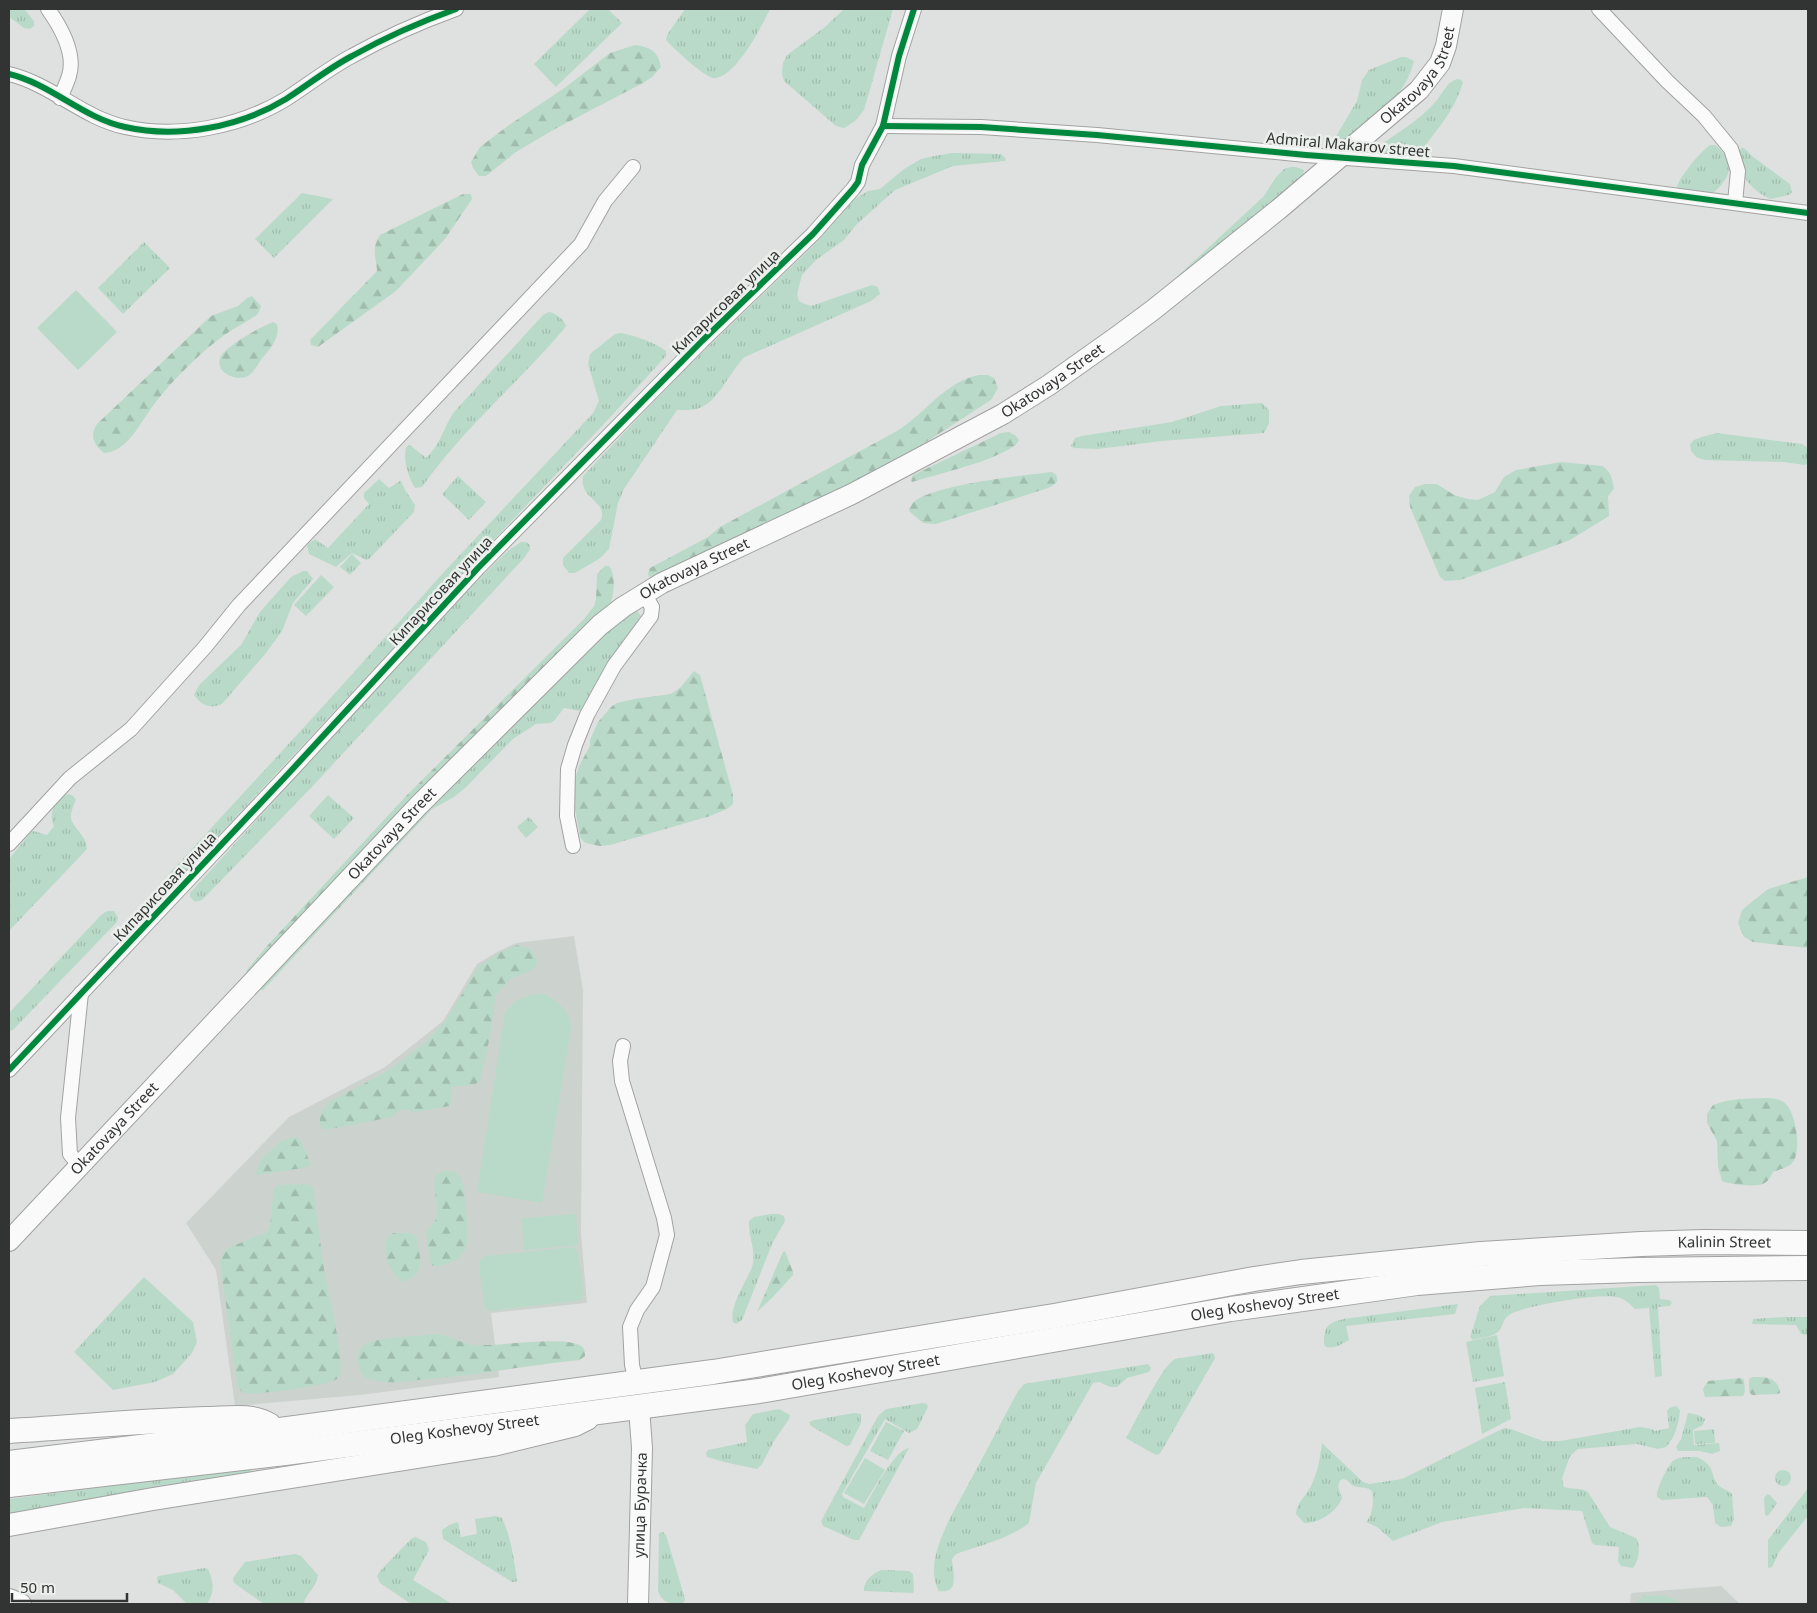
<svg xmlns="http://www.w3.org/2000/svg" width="1817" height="1613" viewBox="0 0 1817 1613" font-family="'Noto Sans',sans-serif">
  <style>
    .built { fill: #ccd3cf }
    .grass { fill: url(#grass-tufts) }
    .forest { fill: url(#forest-firs) }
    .garden { fill: #b9dac8 }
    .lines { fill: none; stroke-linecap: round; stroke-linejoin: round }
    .minor-casing { stroke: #a1a2a1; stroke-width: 16 }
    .secondary-casing { stroke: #a1a2a1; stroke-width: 22 }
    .primary-casing { stroke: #a1a2a1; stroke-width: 24 }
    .trunk-casing { stroke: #a1a2a1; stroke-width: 26 }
    .minor { stroke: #fafafa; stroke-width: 14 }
    .secondary { stroke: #fafafa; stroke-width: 20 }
    .primary { stroke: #fafafa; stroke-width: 22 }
    .trunk { stroke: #fafafa; stroke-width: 24 }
    .cycleway-casing { stroke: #ebefec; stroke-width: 9 }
    .cycleway { stroke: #00873e; stroke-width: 6 }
    .labels { text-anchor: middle; stroke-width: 5; stroke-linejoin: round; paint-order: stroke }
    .street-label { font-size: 15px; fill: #323433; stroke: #ebefec }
  </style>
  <defs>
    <pattern id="grass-tufts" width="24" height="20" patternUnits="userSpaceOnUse" patternTransform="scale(1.25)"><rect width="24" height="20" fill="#b9dac8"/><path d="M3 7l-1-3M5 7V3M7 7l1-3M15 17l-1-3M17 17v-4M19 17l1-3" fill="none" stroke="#a0bcac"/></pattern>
    <pattern id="forest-firs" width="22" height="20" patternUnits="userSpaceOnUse" patternTransform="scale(1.25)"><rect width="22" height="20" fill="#b9dac8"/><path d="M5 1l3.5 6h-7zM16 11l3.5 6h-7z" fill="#a0bcac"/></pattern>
  </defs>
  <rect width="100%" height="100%" fill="#dfe1e0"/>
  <g class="built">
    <polygon points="574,936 583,990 581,1234 587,1303 491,1313 499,1377 360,1395 235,1406 216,1270 186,1223 289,1117 385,1067 443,1021 477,964 497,952 516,943"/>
    <polygon points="1721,1586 1740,1604 1630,1604 1631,1593"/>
  </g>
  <g class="grass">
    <polygon points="9,9 24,9 34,21 34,26 30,29 24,28 9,17"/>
    <polygon points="590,9 608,9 622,23 556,87 534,64"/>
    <path d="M685,9H770C762,26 735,79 714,78C705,78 673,48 666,40L667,35Z"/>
    <polygon points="844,9 893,9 864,110 855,121 844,128 836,126 784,81 782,74 783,63 787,55 825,27"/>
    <path d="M1401,57H1406L1414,61C1405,100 1369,121 1340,145L1335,138L1357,101L1362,80L1369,70Z"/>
    <path d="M1457,79L1461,80L1463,82C1456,109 1435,132 1419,154L1414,156L1382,155L1380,148L1382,144C1400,131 1421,119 1436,101C1443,93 1446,83 1457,79Z"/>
    <path d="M1710,145H1715C1730,156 1734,171 1721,185C1718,189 1714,193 1708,194C1700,195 1689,191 1680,190L1677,187C1679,177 1702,150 1710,145Z"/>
    <path d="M1741,148H1744L1752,156L1790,184L1792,192L1789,195L1770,199C1752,191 1732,169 1741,148Z"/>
    <path d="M953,153L1001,154L1006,159L1005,161L953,166L895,190L857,224L844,240L816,260L802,275L797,294L799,301L805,304L811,306L872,285L878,287L880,294L871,301L745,357C729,371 719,403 697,409C691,410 683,410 677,410L624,489L618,503L609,549L599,559L575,573H569L563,565V558L601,520C608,500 579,500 583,476L680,374L816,243L853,200L868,191L880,189L904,169L921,159L934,156Z"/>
    <polygon points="1291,167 1296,167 1304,170 1302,179 1166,287 1264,196 1276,177 1284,169"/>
    <polygon points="302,193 333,199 274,258 255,239"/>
    <polygon points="144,242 170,268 123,314 98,288"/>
    <path d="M549,312C557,314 562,318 566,325L564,329C518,383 463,429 422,487L415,488C408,477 403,460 406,447L410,445L426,458C441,444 443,428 454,412L543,315Z"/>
    <path d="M621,333C636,336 654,342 666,351V356L603,425L522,510L178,879L174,880L168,879L169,874L317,713L444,572L593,413L599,401L588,364L590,354L615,334Z"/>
    <polygon points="1262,403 1269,410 1269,423 1264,433 1162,441 1098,449 1074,448 1071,446 1075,438 1082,436 1172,422 1221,406"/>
    <polygon points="1717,433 1802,444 1808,448 1808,464 1804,465 1784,462 1705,460 1696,457 1691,451 1690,444 1694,440 1702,437"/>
    <polygon points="458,476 486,502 469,520 442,494"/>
    <polygon points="379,479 389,488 400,481 401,481 405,490 415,505 414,512 369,559 366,560 352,553 336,567 309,554 307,545 315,539 328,548 369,504 364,498 364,493"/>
    <polygon points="521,542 526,542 530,545 530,549 525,557 310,789 202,900 195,902 190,897 190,893 416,645 485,573 509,550"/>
    <polygon points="352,554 361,563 350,575 340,567"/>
    <path d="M303,571H307L313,579L293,603L282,631L266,653L222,704C210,709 202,706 194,695L199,685L241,645L260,612L291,577Z"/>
    <polygon points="321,575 334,587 306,616 294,605"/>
    <path d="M637,611L641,616L640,621L583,709L580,711L564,708L554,721L550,723L536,724L513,739L465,788L454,797L432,809L263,990L259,989L320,917L583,654C597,641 620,615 637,611Z"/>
    <path d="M69,794L73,796L76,800C74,804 71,811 71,816C70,826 87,835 87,849L9,931V859L31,832L34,831L47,835L54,826C48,814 55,797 69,794Z"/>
    <polygon points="328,795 354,818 334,839 309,816"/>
    <polygon points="529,817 538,827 526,838 517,827"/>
    <polygon points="107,911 114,911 118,918 117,922 13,1030 9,1031 9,1013 101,915"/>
    <path d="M771,1214H779L784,1216L785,1221L772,1244L742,1320L736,1324L733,1322C729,1307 746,1282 752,1267C757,1253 748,1236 749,1221L754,1217Z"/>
    <polygon points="144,1277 193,1322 197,1342 192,1353 173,1374 155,1382 113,1390 74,1352"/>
    <path d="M1656,1285L1659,1288L1660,1299L1669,1300L1672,1302L1670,1306L1658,1307L1662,1376L1655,1377L1649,1308L1635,1309C1629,1303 1624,1298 1616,1297C1599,1293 1522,1306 1509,1315C1503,1319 1503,1326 1499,1331C1493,1337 1480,1338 1473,1340L1470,1337L1480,1306L1490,1296Z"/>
    <path d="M1458,1304L1455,1314L1346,1326L1349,1340C1342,1344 1335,1349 1326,1347L1324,1344C1324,1326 1327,1324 1343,1319Z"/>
    <polygon points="1784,1317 1808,1317 1808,1335 1801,1334 1796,1325 1752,1324 1753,1319"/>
    <polygon points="1497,1335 1504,1376 1473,1382 1466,1342"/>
    <path d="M1213,1353L1215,1357L1214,1360L1161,1452L1158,1455L1154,1454L1126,1438C1136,1421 1161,1367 1175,1359Z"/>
    <path d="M1148,1364L1151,1368L1149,1372L1127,1378L1117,1387H1110L1099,1382L1093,1383L1036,1483L1029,1523C1011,1538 978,1546 956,1554L952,1559C953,1573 960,1594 939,1591C933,1582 933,1565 936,1554C942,1530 956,1507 968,1485C985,1454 1001,1422 1018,1391L1024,1384Z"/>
    <polygon points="1505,1382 1511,1419 1482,1434 1475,1388"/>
    <path d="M923,1403L927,1404L928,1407L917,1429L909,1433L885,1419L842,1494L843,1497L864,1508C873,1493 893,1451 909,1448L859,1540H854L823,1526L821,1521L878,1416L886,1409Z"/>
    <path d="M1676,1406L1680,1410C1679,1423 1675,1438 1666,1447L1658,1449L1637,1444L1578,1449L1570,1456L1564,1473L1562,1479L1564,1487C1571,1490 1582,1487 1588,1492L1610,1527L1636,1538C1641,1545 1639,1561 1633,1568L1621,1566L1618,1561L1619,1547L1595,1545L1592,1543L1582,1511L1524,1508L1442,1522L1393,1541L1377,1527L1366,1522C1373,1514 1374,1502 1372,1491C1366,1486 1361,1489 1354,1486C1349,1484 1349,1480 1343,1479L1340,1481L1338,1486L1342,1498C1337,1512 1318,1524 1304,1523L1296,1514C1297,1502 1306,1496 1311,1486C1318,1472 1320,1458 1322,1443L1363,1482L1369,1484L1402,1479L1504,1428L1511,1429L1543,1441H1560L1640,1427L1652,1429L1655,1431L1669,1428L1667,1411L1669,1408Z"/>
    <polygon points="779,1409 790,1415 789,1419 774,1441 762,1464 757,1469 724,1462 707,1457 706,1453 708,1450 747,1442 745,1425 753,1414"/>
    <polygon points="854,1413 861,1414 861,1423 850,1445 846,1446 811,1426 809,1422 814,1420"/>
    <polygon points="1688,1413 1698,1415 1705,1419 1703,1425 1693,1430 1694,1445 1719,1443 1720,1451 1712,1454 1700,1451 1678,1451 1676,1447 1681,1439"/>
    <polygon points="886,1422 904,1431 888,1460 870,1451"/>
    <polygon points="1714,1429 1715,1443 1695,1444 1694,1431"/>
    <path d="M1697,1457C1717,1467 1709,1473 1718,1485C1722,1489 1728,1490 1732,1494L1734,1519L1731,1526L1721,1527L1715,1523L1713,1505L1707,1497L1662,1500L1657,1497C1656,1489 1667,1467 1673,1461C1678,1456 1690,1457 1697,1457Z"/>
    <polygon points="243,1469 251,1470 250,1474 9,1520 9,1499"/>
    <circle cx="1783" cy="1478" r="8"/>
    <polygon points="1808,1488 1808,1516 1779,1552 1772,1567 1768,1568 1768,1540"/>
    <polygon points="1767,1494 1770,1495 1777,1503 1768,1516 1765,1515 1764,1498"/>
    <path d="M496,1516L502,1518C511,1537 514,1559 517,1580L516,1582H512L443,1539L442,1530L449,1525L458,1522L461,1537L477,1534L475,1519Z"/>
    <path d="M663,1532L666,1535L685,1599L684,1602L682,1604C670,1604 662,1603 658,1591L659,1533Z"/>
    <polygon points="415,1537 426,1542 429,1550 413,1580 452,1604 411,1604 380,1583 377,1576 381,1570 411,1539"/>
    <path d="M295,1554L301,1556L318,1575C317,1586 308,1592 304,1602L305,1604H264L234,1583L233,1578L245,1562Z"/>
    <path d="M204,1568L208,1569C214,1583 215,1591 207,1604H187L173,1590L158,1583L157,1579L158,1576Z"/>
    <path d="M882,1570L909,1571L913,1574L914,1591L913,1593L864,1591C863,1581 874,1572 882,1570Z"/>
    <polygon points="1664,1595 1678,1601 1680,1604 1635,1604 1643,1596"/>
  </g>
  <g class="forest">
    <path d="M635,45C650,47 658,51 661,67L652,77L643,83L553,130L516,152L486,176H479L473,168L471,162L480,147L509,125L563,89L610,53Z"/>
    <path d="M463,194H471L472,199L445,239L396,291L318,347L311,345L310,340L377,271C376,255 371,250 380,235Z"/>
    <path d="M252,296L261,306L258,314C250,320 241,324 232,330C205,347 168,384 150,410C138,427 126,452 104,453C94,445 89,436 97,424L211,316L238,306L247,298Z"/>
    <path d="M273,322L277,324C280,336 272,347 265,355C258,362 256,371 248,376C236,382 213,372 221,356C228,345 260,327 273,322Z"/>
    <path d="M979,375H988L994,378L998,388L991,400L920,446L825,497L654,580L650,578L648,574L650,568L708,537L720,527L897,431C925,414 944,382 979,375Z"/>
    <path d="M1009,432L1016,436L1019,440C1017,444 1015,446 1011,448C987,463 944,472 916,481L912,482L911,480L913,475L1001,433Z"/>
    <path d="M1561,462L1602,466C1612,472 1612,479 1614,489L1608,496L1609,516L1570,540L1535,553L1460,580L1445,581L1440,577L1410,507L1409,496L1415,487L1425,484H1437L1454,495L1468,499L1478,500L1495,492L1504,477L1516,470Z"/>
    <path d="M1052,472L1056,475C1060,482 1054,485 1048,488L936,524L923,523L910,512L909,510C910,508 912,504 913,503C929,485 1026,475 1052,472Z"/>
    <path d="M605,566H609C616,574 614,593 611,602L248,973L246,971L267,946L407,795L584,619L594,606L596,599L597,574Z"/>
    <polygon points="694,671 700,675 733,795 733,804 727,809 710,816 610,845 600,846 590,844 584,842 580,837 575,809 575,779 579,766 590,746 590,740 598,722 612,706 617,703 634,699 671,694 681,687"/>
    <polygon points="1808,877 1808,948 1753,942 1744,937 1738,923 1742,910 1768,889"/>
    <path d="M517,945L531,949L537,960V964L532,970L510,979L496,995L490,1036L480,1081L474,1085L452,1087L451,1102L449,1106L415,1112L403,1109L397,1112L392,1117L325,1130L321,1127C318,1117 322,1109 329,1102L388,1071L426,1042L445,1022L479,966L499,953Z"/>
    <path d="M1740,1099C1753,1099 1771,1096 1782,1101C1796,1108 1802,1150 1793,1162C1789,1168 1779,1169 1773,1172C1771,1176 1768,1182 1763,1184C1754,1187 1731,1185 1722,1181L1718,1167L1717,1141L1707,1123V1114L1713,1105L1726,1101Z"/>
    <polygon points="293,1137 299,1138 306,1151 310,1165 308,1167 258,1175 256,1173 262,1158 280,1142"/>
    <path d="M444,1171C450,1171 455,1171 459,1175C466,1182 469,1239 466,1248C461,1261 445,1266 433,1266L430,1262L426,1231C429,1227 434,1224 436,1219C441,1208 431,1191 436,1175Z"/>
    <path d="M304,1184L311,1185L314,1190C317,1216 320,1243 324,1269C329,1298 337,1327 340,1356C340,1362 342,1373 338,1378C332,1386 257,1395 245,1393C239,1392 238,1386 237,1381L220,1262L225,1251L228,1248L267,1232L270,1226L274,1188L279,1185Z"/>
    <path d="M393,1233H409L416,1237C420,1259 428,1273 402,1282C388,1269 385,1258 386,1240Z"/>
    <polygon points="785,1251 793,1272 793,1275 773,1297 757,1312 783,1252"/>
    <path d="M437,1334C450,1335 460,1343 473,1345C497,1347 565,1335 581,1346C584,1348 585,1351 585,1356L580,1360C529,1365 480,1375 429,1379C415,1380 401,1383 387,1382C380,1381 371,1381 365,1377C356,1370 355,1350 365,1344C378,1337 421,1336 437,1334Z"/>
    <path d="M1753,1377C1766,1377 1778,1377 1780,1393L1777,1394L1752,1395L1749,1392V1379Z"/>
    <polygon points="1741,1378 1744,1380 1745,1392 1743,1396 1705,1397 1703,1389 1708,1381"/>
  </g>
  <g class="garden">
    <polygon points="76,290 117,332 78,370 37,328"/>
    <path d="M543,994C560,1001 570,1011 571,1030L542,1203L477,1192L505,1013C516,998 524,995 543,994Z"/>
    <polygon points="576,1214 578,1245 524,1250 522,1218"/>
    <polygon points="573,1247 578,1252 583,1293 582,1300 489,1311 485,1308 479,1267 481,1259 486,1256"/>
    <polygon points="865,1458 885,1470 864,1504 844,1493"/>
  </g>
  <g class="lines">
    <defs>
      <g id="minor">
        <path d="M48,9C60,26 76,54 69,76C67,83 63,91 60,98"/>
        <polyline points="1599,9 1667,81 1704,116 1731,149 1738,171 1735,203"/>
        <path d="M9,74C51,84 83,118 125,127C178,139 240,127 286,99C308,85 329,68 352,56C386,37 420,22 456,9"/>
        <polyline points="883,126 981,127 1097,135 1306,155 1454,166 1808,213"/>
        <polyline points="9,844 70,778 131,729 205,647 239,605 581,244 605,201 633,167"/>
        <polyline points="573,846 567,816 568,769 575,745 587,715 614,666 651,616 652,607 644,594"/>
        <polyline points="623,1046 620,1061 622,1081 664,1218 667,1235 653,1287 637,1310 630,1327 632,1365 636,1382"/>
        <polyline points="9,1070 288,774 478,568 702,341 813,234 853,189 858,182 862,165 883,126 899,56 914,9"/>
        <polyline points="79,1165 70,1154 68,1118 81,993"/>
      </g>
      <g id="secondary">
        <path id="s1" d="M9,1241L418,806L600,625L623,607L662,583L852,494L1003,414L1049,385L1118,336L1153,310L1279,209L1419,90L1440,63L1446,46L1453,9"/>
        <polyline points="9,1599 21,1604"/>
        <path id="s2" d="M638,1604L642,1448L639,1408"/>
      </g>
      <polyline id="primary" points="9,1525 153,1499 493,1445 575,1425 587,1419"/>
      <g id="trunk">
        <path d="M9,1431C74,1427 140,1421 205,1419C226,1419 251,1414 269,1425"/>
        <path id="s3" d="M9,1463L280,1430L713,1372L1054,1316L1254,1279L1301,1272L1481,1254L1641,1244L1704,1242L1808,1243"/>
        <path id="s4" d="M9,1485L285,1453L759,1391L1231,1309L1417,1283L1540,1273L1637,1270L1808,1268"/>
      </g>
    </defs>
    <use href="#minor" class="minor-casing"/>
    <use href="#secondary" class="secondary-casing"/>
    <use href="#primary" class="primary-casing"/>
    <use href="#trunk" class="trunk-casing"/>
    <use href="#minor" class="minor"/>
    <use href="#secondary" class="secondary"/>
    <use href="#primary" class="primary"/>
    <use href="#trunk" class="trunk"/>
    <defs>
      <g id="cycleway">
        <path d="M9,74C51,84 83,118 125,127C178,139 240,127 286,99C308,85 329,68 352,56C386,37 420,22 456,9"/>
        <polyline points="883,126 981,127 1097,135 1306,155 1454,166 1808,213"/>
        <polyline points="9,1070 288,774 478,568 702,341 813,234 853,189 858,182 862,165 883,126 899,56 914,9"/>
      </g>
    </defs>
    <use href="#cycleway" class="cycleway-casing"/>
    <use href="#cycleway" class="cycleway"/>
  </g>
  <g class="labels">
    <g class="street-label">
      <text dy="5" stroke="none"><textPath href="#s1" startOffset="1849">Okatovaya Street</textPath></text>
      <text transform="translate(1348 145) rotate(5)" y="5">Admiral Makarov street</text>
      <text transform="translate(726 302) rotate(-44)" y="5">Кипарисовая улица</text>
      <text dy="5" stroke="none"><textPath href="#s1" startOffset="1369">Okatovaya Street</textPath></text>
      <text dy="5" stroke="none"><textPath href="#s1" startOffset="964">Okatovaya Street</textPath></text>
      <text transform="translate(441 591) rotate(-47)" y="5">Кипарисовая улица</text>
      <text dy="5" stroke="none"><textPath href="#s1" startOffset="559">Okatovaya Street</textPath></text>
      <text transform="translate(165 887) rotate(-47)" y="5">Кипарисовая улица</text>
      <text dy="5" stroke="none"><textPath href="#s1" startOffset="154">Okatovaya Street</textPath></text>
      <text dy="5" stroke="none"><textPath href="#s3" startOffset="1731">Kalinin Street</textPath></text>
      <text dy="5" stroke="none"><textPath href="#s4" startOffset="1269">Oleg Koshevoy Street</textPath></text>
      <text dy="5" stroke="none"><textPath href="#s4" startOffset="864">Oleg Koshevoy Street</textPath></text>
      <text dy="5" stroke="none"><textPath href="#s4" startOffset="459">Oleg Koshevoy Street</textPath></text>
      <text dy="5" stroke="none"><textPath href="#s2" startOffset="99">улица Бурачка</textPath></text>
    </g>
  </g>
  <rect width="1817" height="1613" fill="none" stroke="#323433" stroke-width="20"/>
  <path d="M12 1593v8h115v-8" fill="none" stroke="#323433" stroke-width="2.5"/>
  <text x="20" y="1593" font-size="15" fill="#323433" stroke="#ebefec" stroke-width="4" paint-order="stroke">50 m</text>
</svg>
